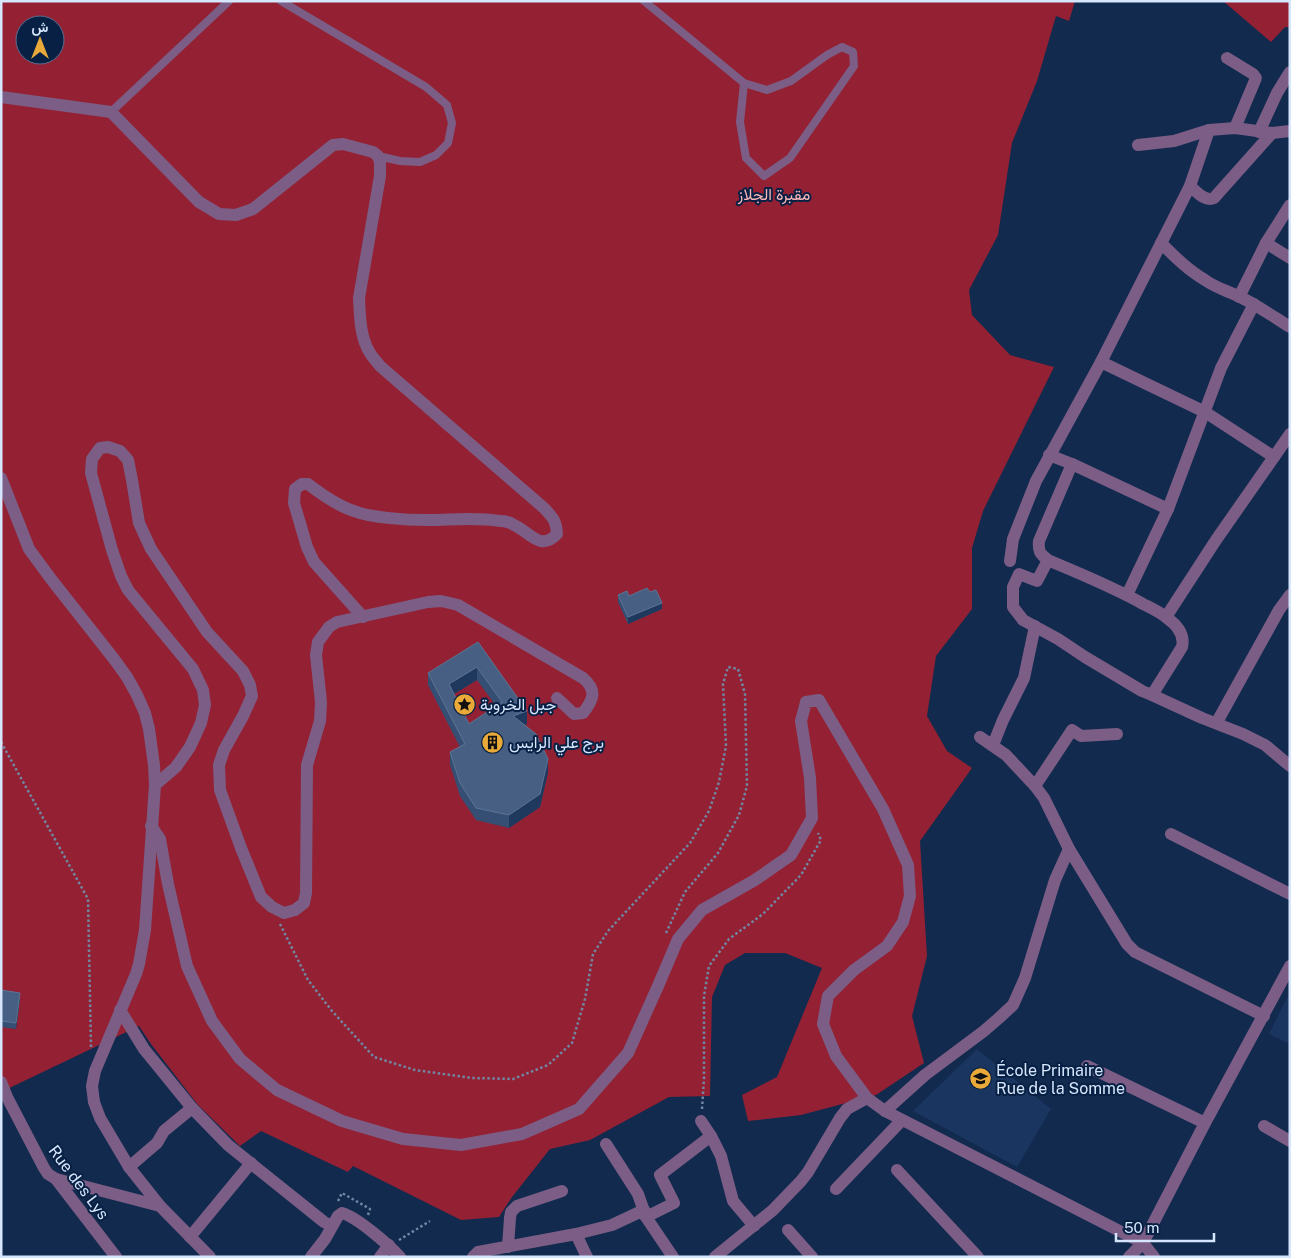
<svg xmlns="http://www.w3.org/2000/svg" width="1291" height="1258" viewBox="0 0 1291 1258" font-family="'Public Sans',Vazirmatn,sans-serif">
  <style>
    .built { fill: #1a3660 }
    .green { fill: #942133; fill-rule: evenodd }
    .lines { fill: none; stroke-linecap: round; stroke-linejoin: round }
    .path { stroke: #7186a3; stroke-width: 2.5; stroke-dasharray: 2.5 2.5; stroke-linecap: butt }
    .lane { stroke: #7c5d86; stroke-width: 8 }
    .street { stroke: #7c5d86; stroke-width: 12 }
    .wall { fill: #354e73; fill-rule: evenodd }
    .shaded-wall { fill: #1f395e }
    .building { fill: #465f82; stroke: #5d7495; fill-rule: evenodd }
    .labels { text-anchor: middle; stroke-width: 4; stroke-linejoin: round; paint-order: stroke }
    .park-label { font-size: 16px; fill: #f9b7b8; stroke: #072043 }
    .poi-label { font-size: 16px; fill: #d6e6fd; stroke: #072043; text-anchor: start }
    .street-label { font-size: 16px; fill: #d6e6fd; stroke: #072043 }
  </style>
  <rect width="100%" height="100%" fill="#112a4e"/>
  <g class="built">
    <polygon points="1290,992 1290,1044 1269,1034"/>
    <polygon points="977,1049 1051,1109 1017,1167 913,1111"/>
  </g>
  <g class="green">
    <path d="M1,1H1075L1069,21L1056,16L1037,81L1012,143L998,235L969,290L972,315L1010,355L1054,367L983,511L972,548V609L936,656L927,716L947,751L972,768L920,841L927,956L912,1016L924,1063L876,1095L801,1115L748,1121L742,1095L777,1077L822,968L785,953H745L725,965L712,997L710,1096L669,1097L590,1140L550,1149L512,1197L499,1217L461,1220L353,1166L348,1172L261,1131L240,1146L198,1105L151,1044L139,1026L1,1092ZM25,25H55V55H25Z"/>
    <polygon points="1223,1 1290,1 1290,27 1285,27 1271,42"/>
  </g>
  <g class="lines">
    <g class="path">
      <polyline points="1,742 88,899 91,1047"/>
      <polyline points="280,924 308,980 332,1011 374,1057 415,1070 472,1078 513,1079 548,1065 572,1043 585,999 593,954 608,931 690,843 709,811 719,782 726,746 723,684 728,667 738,669 745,694 747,786 739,815 718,853 685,892 666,933"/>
      <polyline points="702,1109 704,1078 704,996 709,966 729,939 763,914 801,875 821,840 818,833"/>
      <polyline points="338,1201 342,1193 370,1209 368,1215"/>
      <polyline points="399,1240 430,1221"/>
    </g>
    <g class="lane">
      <polyline points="281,1 426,87 447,105 452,123 448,143 436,155 420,162 400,161 378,156"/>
      <polyline points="644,1 744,83 740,122 746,158 764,176 790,158 854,66 853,52 842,47 827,55 791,81 767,90 744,83"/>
      <polyline points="111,112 229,1"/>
    </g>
    <g class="street">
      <polyline points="1227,58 1253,74 1256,78 1235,128"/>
      <path d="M1,97L111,112L199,202L219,214L236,215L253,209L333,145L343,144L373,152L378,156L380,162V176L359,298C360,316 360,338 370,353C373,358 377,362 380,366L544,508C553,518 556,520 557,534C540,552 530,532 514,525C510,522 504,521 500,521C475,517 451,520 427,520C408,520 371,518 354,511C338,506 321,494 308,484H302L295,489L294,503L307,547L314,562L363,617"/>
      <polyline points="1259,132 1277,93 1290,72"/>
      <polyline points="1138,145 1174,141 1209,130 1235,128 1272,133 1290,131"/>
      <path d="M1190,186C1197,192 1205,202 1214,198L1272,133"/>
      <path d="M1161,243C1175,257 1188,270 1205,280C1216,288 1228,291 1240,297C1257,305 1274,317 1290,327"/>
      <polyline points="1266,243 1290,258"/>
      <polyline points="1239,297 1266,243 1290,205"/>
      <polyline points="1101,362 1205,412 1274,457"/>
      <polyline points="1049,455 1072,464 1168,509"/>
      <polyline points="1,478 29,549 51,579 114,659 127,677 137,695 145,713 149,729 154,765 155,785 145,930 139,964 136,974 95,1071 92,1086 94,1102 100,1118 129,1167 160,1206 210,1257"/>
      <path d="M1048,560L1037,581L1019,574L1013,587V607L1023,620L1058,639L1085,657L1142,691L1152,695L1182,647C1185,634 1177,625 1167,618C1160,612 1151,608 1143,604C1113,587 1080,574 1048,560C1040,554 1038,551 1039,541L1072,464"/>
      <polyline points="1010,561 1013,539 1036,481 1101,362 1190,186 1209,130"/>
      <polyline points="1127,595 1168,509 1221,368 1254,304"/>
      <polyline points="1166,617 1216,540 1290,434"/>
      <polyline points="1152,695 1202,718 1243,734 1265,745 1290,766"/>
      <polyline points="1217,722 1279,610 1290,595"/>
      <polyline points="980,737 1006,755 1035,786 1044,798 1069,849 1127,944 1135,952 1264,1016"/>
      <polyline points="993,745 1003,720 1024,678 1035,626"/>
      <path d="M155,785L176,767L190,747L201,723L205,705L203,690L193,669L128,590L121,576L112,550L91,473L92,459L100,448L108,447L120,451L128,460L132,480L139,523L151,549L207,632L243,671L250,685L252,696L243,716L224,750L219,765L220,790L241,848L261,897L272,907L284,913L295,910L304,903L306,893L307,765L320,721L321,702L316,655L318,642L329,627L337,622L428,602L441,601L458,605L583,678C597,690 594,699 583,713L574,714L557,698"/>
      <polyline points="1035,786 1072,730 1081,736 1117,734"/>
      <polyline points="151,826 160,839 168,884 187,966 212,1021 240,1059 277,1090 342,1121 403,1139 461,1145 522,1134 579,1109 628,1053 658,986 678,939 702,910 755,880 791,855 812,818 810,778 801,721 806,702 819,700 883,809 908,865 910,896 903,922 887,946 854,970 828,996 823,1024 836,1056 867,1098 885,1111 1143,1243 1154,1257"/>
      <polyline points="1171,834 1290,894"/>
      <polyline points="120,1010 144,1049 192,1108 228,1145 324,1222 332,1226"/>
      <polyline points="1087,1066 1205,1123"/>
      <polyline points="1,1082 7,1097 44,1168 48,1174 56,1179 116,1257"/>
      <polyline points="885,1111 925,1075 984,1031 999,1018 1013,1005 1025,978 1055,880 1069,849"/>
      <polyline points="701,1121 711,1136 721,1156 733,1201 754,1226"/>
      <polyline points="1264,1126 1290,1141"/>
      <polyline points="606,1144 638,1194 646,1217 673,1257"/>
      <polyline points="129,1167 157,1143 164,1131 192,1108"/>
      <polyline points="897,1170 978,1257"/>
      <polyline points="56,1179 160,1206"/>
      <polyline points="836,1189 902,1120"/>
      <polyline points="646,1217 674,1203 660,1175 711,1136"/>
      <polyline points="788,1230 812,1257"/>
      <polyline points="576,1234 587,1257"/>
      <polyline points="190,1237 251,1163"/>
      <polyline points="508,1247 510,1218 511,1212 517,1206 562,1191"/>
      <path d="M311,1257L325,1239L338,1216L342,1213C357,1217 389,1245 400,1257"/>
      <polyline points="380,1257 389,1245"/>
      <polyline points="473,1257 478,1252 576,1234 612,1225 644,1210"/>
      <polyline points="715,1257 773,1210 801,1181 808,1172 840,1118 847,1109 867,1098"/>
      <polyline points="1129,1257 1143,1243 1205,1123 1290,966"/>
    </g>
  </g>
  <g class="wall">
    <polygon points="650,592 662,609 628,624 618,602 618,595 629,596"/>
    <path d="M478,642L527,724L524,725L548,772L540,807L509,828L476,820L460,796L450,765V752L460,747L428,685V673ZM477,680L496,706L469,724L454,694Z"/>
    <polygon points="1,990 20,999 16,1029 1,1027"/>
  </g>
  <g class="shaded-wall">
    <polygon points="662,603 662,609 628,624 628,617"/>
    <polygon points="477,667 477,680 449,697 449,684"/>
    <polygon points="527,711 527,724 513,729 513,716"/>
    <polygon points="548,759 548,772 540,807 509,828 509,815"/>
    <polygon points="20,993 20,999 16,1029 16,1023"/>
  </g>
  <g class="building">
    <polygon points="647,588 650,592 656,590 662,603 628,617 618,595 627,591 629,596"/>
    <path d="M478,642L527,711L513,716L536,734L548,759L540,794L509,815L476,808L460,783L450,752L465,744L428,673ZM477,667L502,702L469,724L449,684Z"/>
    <polygon points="1,990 20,993 16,1023 1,1021"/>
  </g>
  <defs>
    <symbol id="sight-disc" viewBox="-11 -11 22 22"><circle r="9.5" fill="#eaaa39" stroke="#072043"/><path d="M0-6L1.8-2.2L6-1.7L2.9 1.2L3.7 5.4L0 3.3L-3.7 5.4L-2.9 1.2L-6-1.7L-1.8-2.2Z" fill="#111"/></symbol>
    <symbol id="building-disc" viewBox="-11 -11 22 22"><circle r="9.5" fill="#eaaa39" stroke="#072043"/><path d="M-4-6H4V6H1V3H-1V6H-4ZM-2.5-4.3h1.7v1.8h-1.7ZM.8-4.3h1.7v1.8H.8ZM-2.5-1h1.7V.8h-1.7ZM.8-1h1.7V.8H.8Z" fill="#111"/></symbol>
    <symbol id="school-disc" viewBox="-11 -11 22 22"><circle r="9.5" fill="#eaaa39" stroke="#072043"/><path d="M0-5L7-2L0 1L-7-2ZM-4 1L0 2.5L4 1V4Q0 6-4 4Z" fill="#111"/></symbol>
  </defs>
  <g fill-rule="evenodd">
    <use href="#sight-disc" x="452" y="692" width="25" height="25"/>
    <use href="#building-disc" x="480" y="730" width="25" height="25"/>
    <use href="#school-disc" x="968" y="1066" width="25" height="25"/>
  </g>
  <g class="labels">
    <g class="park-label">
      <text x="774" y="200">مقبرة الجلاز</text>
    </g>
    <g class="poi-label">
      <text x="480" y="710">جبل الخروبة</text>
      <text x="509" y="748">برج علي الرايس</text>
      <text x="996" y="1076">École Primaire<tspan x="996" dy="18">Rue de la Somme</tspan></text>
    </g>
    <g class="street-label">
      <text transform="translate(79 1182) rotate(53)" y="6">Rue des Lys</text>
    </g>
  </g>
  <rect width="1291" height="1258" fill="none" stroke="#d6e6fd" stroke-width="5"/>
  <g transform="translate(40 40)"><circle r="24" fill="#072043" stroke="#5a6f8d"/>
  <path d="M0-4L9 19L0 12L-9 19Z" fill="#eaaa39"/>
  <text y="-8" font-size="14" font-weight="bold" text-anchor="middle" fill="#d6e6fd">ش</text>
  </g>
  <path d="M1116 1233v8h98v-8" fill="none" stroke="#d6e6fd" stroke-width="2.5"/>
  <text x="1124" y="1233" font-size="15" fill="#d6e6fd" stroke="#072043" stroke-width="4" paint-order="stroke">50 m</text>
</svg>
